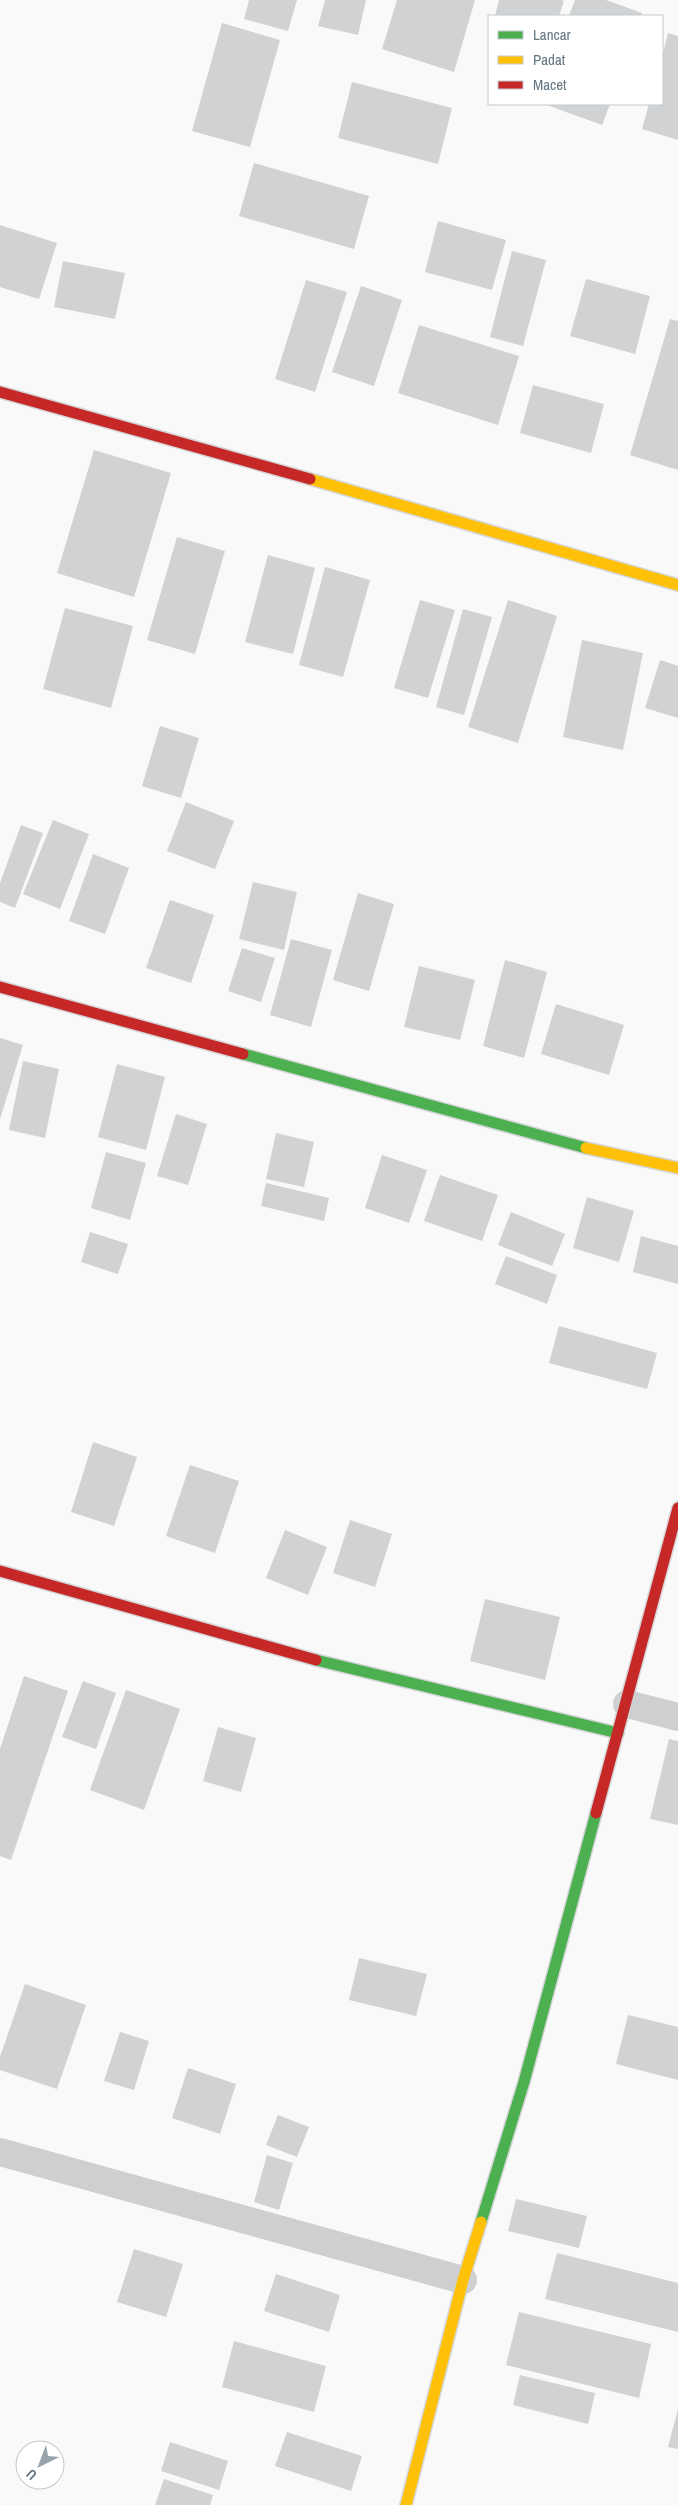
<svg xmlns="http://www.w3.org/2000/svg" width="678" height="2505" viewBox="0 0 678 2505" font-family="'Archivo Narrow',sans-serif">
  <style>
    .building { fill: #d0d2d3 }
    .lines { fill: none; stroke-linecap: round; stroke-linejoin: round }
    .fast-casing { stroke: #d5d6d7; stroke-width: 14 }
    .slow-casing { stroke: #d5d6d7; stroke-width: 14 }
    .jam-casing { stroke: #d5d6d7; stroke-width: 14 }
    .street { stroke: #cecfd0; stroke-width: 28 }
    .fast { stroke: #4caf50; stroke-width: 11 }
    .slow { stroke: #ffc107; stroke-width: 11 }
    .jam { stroke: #c62828; stroke-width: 11 }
  </style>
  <rect width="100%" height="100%" fill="#f9f9f9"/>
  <g class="building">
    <polygon points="249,0 297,0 288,31 244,19"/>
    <polygon points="325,0 366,0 358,35 318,26"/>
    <polygon points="397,0 475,0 454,72 382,49"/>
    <polygon points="499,0 561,0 564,1 559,16 495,16"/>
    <polygon points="575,0 606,0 642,13 641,16 569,16"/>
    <polygon points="222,23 280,40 250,147 192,131"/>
    <polygon points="668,33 678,36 678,140 642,129 649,104 662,104 662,57"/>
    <polygon points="352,82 452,108 438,164 338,138"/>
    <polygon points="544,104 610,104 602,125"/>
    <polygon points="254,163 369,196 354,249 239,216"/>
    <polygon points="438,221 506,240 492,290 425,272"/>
    <polygon points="0,225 57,243 39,299 0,287"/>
    <polygon points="512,251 546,260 523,346 490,337"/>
    <polygon points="63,261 125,273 115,319 54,307"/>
    <polygon points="586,279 650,296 635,354 570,336"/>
    <polygon points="306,280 347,292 315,392 275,379"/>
    <polygon points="361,286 402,300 374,386 332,372"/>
    <polygon points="670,319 678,321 678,470 630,455"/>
    <polygon points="419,325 519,356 498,425 398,393"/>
    <polygon points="533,385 604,404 591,453 520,433"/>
    <polygon points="94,450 171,473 134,597 57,573"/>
    <polygon points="177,537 225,551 195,654 147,640"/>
    <polygon points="268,555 315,568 293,654 245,642"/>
    <polygon points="325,567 370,580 343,677 299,665"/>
    <polygon points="420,600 455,610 428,698 394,688"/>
    <polygon points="508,600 557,616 518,743 468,727"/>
    <polygon points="65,608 133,626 111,708 43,689"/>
    <polygon points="463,609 492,617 464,715 436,707"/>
    <polygon points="582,640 643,653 623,750 563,737"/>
    <polygon points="660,660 678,666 678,718 645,708"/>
    <polygon points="160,726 199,738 181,798 142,786"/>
    <polygon points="186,802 234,821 215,869 167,851"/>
    <polygon points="53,820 89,834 60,909 23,894"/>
    <polygon points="21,825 43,833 15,908 0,902 0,883"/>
    <polygon points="93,854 129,868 105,934 69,921"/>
    <polygon points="253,882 297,892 284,950 239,939"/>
    <polygon points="358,893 394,904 369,991 333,980"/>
    <polygon points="170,900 214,915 191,983 146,968"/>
    <polygon points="291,939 332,950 311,1027 270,1015"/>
    <polygon points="242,948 275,958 261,1002 228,991"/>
    <polygon points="505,960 547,972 524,1058 483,1046"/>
    <polygon points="419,966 475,980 460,1040 404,1027"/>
    <polygon points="556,1004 624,1025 609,1075 541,1054"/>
    <polygon points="0,1038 23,1045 0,1119"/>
    <polygon points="23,1061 59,1069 45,1138 9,1130"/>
    <polygon points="117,1064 165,1077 146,1150 98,1137"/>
    <polygon points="176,1114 207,1124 188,1185 157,1176"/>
    <polygon points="276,1133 314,1142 304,1187 266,1179"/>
    <polygon points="106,1152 146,1163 130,1220 91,1208"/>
    <polygon points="382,1155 427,1170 409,1223 365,1208"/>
    <polygon points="440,1175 498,1195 482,1241 424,1221"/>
    <polygon points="266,1183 329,1198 324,1221 261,1206"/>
    <polygon points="587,1197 634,1211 619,1262 573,1248"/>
    <polygon points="511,1212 565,1234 552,1266 498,1245"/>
    <polygon points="90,1232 128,1244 118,1274 81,1262"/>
    <polygon points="641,1236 678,1246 678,1284 633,1272"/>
    <polygon points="506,1256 557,1275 547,1304 495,1284"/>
    <polygon points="559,1326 657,1353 647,1389 549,1363"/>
    <polygon points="93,1442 137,1457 114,1526 71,1512"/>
    <polygon points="190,1465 239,1481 215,1553 166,1536"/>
    <polygon points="350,1520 392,1534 375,1587 333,1573"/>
    <polygon points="285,1530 327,1547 308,1595 266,1578"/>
    <polygon points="485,1599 560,1617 545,1680 470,1661"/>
    <polygon points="24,1676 68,1691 11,1860 0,1856 0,1749"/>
    <polygon points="83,1681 116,1693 96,1749 62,1737"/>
    <polygon points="126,1690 180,1709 144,1810 90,1790"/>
    <polygon points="218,1727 256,1738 241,1792 203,1781"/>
    <polygon points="669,1739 678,1741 678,1825 650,1819"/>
    <polygon points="359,1958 427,1974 416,2016 349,2000"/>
    <polygon points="25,1984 86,2005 57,2089 0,2070 0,2057"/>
    <polygon points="628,2015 678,2027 678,2080 616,2064"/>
    <polygon points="120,2032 149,2041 134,2090 104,2081"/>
    <polygon points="188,2068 236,2084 220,2134 172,2118"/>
    <polygon points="278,2115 309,2127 297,2157 266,2145"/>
    <polygon points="267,2155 293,2163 279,2210 254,2202"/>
    <polygon points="516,2199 587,2216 579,2248 508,2231"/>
    <polygon points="134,2249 183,2264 166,2317 117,2302"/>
    <polygon points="557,2253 678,2283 678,2332 545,2299"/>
    <polygon points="276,2274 340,2295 329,2332 264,2311"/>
    <polygon points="519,2312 651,2344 639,2398 506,2365"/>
    <polygon points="234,2341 326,2366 314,2412 222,2387"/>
    <polygon points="520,2375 595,2393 588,2424 513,2405"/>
    <polygon points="678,2409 678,2449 668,2447"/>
    <polygon points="287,2432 362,2456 351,2491 275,2466"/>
    <polygon points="170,2442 228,2461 219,2490 161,2471"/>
    <polygon points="164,2479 213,2495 210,2505 155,2505"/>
  </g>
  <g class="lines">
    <defs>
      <g id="fast">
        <polyline points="243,1054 586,1148"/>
        <polyline points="316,1660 618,1733"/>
        <polyline points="481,2222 524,2082 596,1813"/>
      </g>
      <g id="slow">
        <polyline points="310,479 678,585"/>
        <polyline points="586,1148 678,1168"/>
        <polyline points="406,2505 463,2280 481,2222"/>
      </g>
      <g id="jam">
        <polyline points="0,392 310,479"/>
        <polyline points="0,987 243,1054"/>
        <polyline points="0,1571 316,1660"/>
        <polyline points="596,1813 678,1508"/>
      </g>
    </defs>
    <use href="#fast" class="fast-casing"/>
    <use href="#slow" class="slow-casing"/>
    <use href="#jam" class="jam-casing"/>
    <g class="street">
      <polyline points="627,1704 678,1717"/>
      <polyline points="0,2152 463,2280"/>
    </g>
    <use href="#fast" class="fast"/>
    <use href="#slow" class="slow"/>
    <use href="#jam" class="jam"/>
  </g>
  <rect x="488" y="15" width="175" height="90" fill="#ffffff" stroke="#c1c9cd"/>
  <rect x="498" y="31" width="25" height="8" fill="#4caf50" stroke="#c1c9cd"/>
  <text x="533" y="40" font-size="15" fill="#647783">Lancar</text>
  <rect x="498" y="56" width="25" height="8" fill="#ffc107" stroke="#c1c9cd"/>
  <text x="533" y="65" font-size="15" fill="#647783">Padat</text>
  <rect x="498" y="81" width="25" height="8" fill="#c62828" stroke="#c1c9cd"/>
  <text x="533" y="90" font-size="15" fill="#647783">Macet</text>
  <g transform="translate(40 2465) rotate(222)"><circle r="24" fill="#ffffff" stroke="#c1c9cd"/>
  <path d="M0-4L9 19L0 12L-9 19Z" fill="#98a4ac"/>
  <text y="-8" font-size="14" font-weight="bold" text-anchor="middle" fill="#647783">U</text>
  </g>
</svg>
